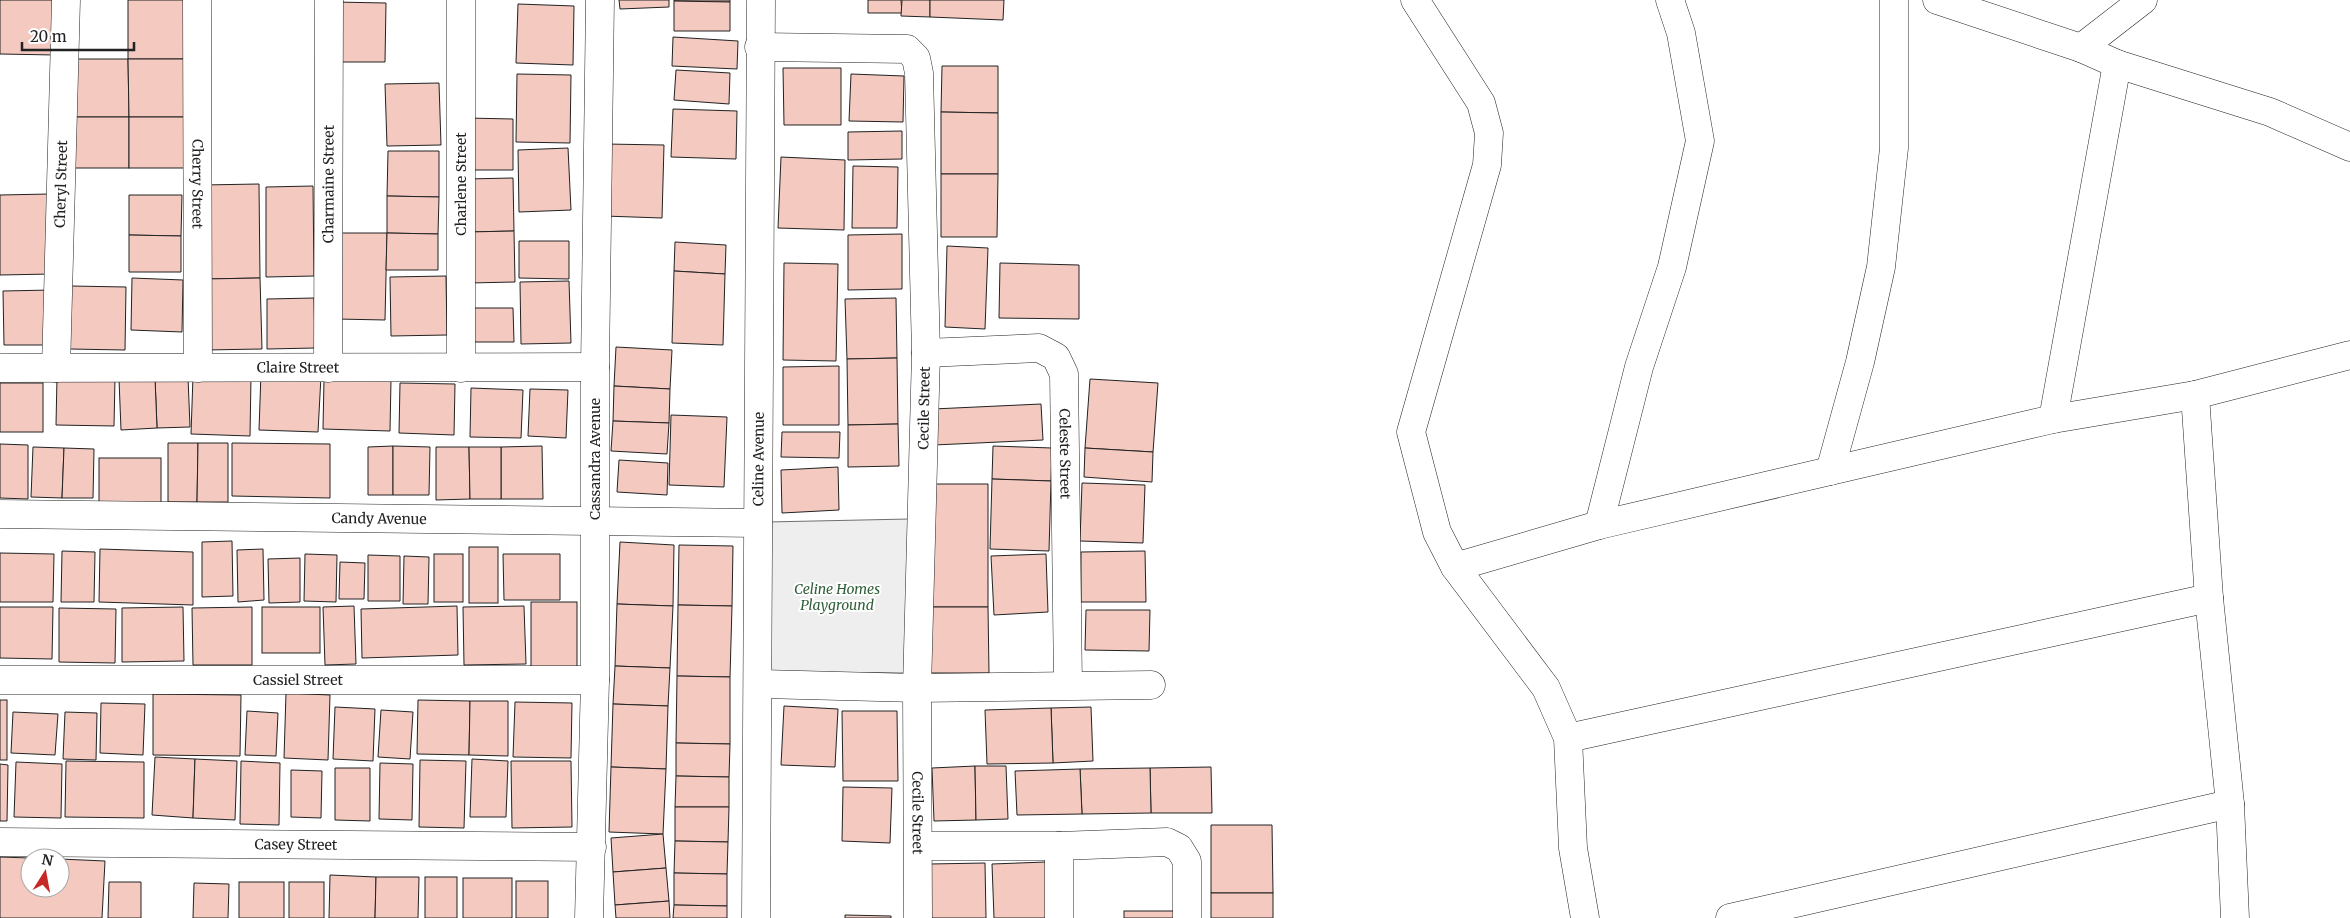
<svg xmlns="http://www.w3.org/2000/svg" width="2350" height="918" viewBox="0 0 2350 918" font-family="Merriweather,serif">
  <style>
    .green { fill: #eee; stroke: #6f6f6f }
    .building { fill: #f3c9c0; stroke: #222 }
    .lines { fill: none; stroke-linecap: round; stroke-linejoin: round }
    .street-casing { stroke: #222; stroke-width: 29 }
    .street { stroke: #fff; stroke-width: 28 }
    .labels { text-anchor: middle; stroke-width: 4; stroke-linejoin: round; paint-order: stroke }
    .street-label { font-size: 14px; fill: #222; stroke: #fff }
    .park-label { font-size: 14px; font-style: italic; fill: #2f5e38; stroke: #fff }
  </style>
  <rect width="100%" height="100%" fill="#fff"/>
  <polygon class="green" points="909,519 904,673 767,672 767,522"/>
  <g class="building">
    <polygon points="0,0 55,0 55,55 0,54"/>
    <rect x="128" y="0" width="62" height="59"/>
    <polygon points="619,0 669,0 669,7 620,9"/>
    <polygon points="674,0 730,0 730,2 674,1"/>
    <polygon points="868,0 901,0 902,13 868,13"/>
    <polygon points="902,0 930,0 930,17 901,16"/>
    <polygon points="930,0 1004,0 1003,20 930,17"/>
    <polygon points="674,1 730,2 730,31 674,31"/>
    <polygon points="335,2 386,3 385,62 335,62"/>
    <polygon points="518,4 574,6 573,65 516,63"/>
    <polygon points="673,37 738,41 737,69 672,66"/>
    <polygon points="71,59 128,59 129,117 71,117"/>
    <polygon points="128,59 190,59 190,117 129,117"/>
    <polygon points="942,66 998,66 998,113 941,112"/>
    <polygon points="783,68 841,68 841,125 784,125"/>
    <polygon points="676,70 730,73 729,104 674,100"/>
    <polygon points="517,74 571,75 570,143 516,142"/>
    <polygon points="851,74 904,76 903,122 849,121"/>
    <polygon points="439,83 441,145 387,146 385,84"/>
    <polygon points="673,109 737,111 736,159 671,157"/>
    <polygon points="941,112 998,113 998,174 941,174"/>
    <rect x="71" y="117" width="58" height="51"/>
    <rect x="129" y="117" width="61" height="51"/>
    <polygon points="466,118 513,119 513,170 466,170"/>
    <polygon points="902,131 902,159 848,160 848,132"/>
    <polygon points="606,144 664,145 662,218 604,216"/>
    <polygon points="568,148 571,210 519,212 518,150"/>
    <polygon points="388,151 439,151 439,197 387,196"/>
    <polygon points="781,157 845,160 844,230 778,228"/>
    <polygon points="853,166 898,167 897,228 852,228"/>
    <polygon points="941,174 998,174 997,237 941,237"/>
    <polygon points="513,178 514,231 467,232 466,179"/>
    <polygon points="259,184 260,278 204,279 202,185"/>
    <polygon points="313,186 314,276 266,277 266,187"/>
    <polygon points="50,194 52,274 0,275 0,195"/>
    <polygon points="129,195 182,195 181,236 129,235"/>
    <polygon points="387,196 439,197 438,234 387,233"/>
    <polygon points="514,231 515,282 469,283 467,232"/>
    <polygon points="338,233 387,233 385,320 337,319"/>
    <polygon points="387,233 438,234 438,270 386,270"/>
    <polygon points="902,234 902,289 848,290 848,235"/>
    <polygon points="129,235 181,236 181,272 129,272"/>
    <polygon points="519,241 569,241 569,279 519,278"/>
    <polygon points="675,242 726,245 725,274 674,271"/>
    <polygon points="947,246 988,248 985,329 945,327"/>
    <polygon points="784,263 838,264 836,361 783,360"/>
    <polygon points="1000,263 1079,265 1079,319 999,318"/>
    <polygon points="674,271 725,274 723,345 672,343"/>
    <polygon points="446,276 447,335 391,336 390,277"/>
    <polygon points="132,278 183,280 182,332 131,330"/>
    <polygon points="260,278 262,349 205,350 204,279"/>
    <polygon points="569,281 571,343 521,344 520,282"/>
    <polygon points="71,286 126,287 125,350 70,349"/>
    <polygon points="51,290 52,345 4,345 3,291"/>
    <polygon points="314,298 315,348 267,349 267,299"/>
    <polygon points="896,298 897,358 847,359 845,299"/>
    <polygon points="469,308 513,308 514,342 469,342"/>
    <polygon points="616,347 672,350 670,389 614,386"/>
    <polygon points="897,358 898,424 848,425 847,359"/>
    <polygon points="839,366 839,425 783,425 783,367"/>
    <polygon points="261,373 321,376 318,432 259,430"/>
    <polygon points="193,376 251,377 250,436 191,434"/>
    <polygon points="57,377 115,378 114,426 56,425"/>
    <polygon points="188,377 190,427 157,428 155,378"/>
    <polygon points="155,378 157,428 121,430 119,379"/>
    <polygon points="324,379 391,380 390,431 323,429"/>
    <polygon points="1090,379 1158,383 1153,452 1085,448"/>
    <rect x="0" y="383" width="43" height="49"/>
    <polygon points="400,383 455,384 454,435 399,433"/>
    <polygon points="614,386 670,389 669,423 613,421"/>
    <polygon points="471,388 523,390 521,438 470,437"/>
    <polygon points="530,389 568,390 566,438 528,436"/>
    <polygon points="1041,404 1043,440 934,445 933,409"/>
    <polygon points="671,415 727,417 724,487 669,485"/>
    <polygon points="613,421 669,423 667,454 611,451"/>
    <polygon points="898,424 899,466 848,467 848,425"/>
    <polygon points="782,432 840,432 839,458 781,457"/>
    <polygon points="168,443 198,443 197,502 168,502"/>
    <polygon points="198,443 228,443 228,502 197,502"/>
    <polygon points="232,443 330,444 330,498 232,496"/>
    <polygon points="0,444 28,445 28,499 0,498"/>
    <polygon points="393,446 393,495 368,495 368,447"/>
    <polygon points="393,446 430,447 429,495 393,495"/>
    <polygon points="542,446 543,499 501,499 501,447"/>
    <polygon points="993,446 1052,448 1051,481 992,479"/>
    <polygon points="33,447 64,448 62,498 31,497"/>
    <polygon points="436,447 469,447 470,499 436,500"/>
    <polygon points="469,447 501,447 501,499 470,499"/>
    <polygon points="64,448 94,449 93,498 62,498"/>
    <polygon points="1085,448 1153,452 1152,482 1084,477"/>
    <rect x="99" y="458" width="62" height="52"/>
    <polygon points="619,460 668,463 667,495 617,492"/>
    <polygon points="838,467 839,510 782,513 781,470"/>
    <polygon points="992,479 1051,481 1049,551 990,549"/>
    <polygon points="1082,483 1145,485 1143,543 1080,541"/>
    <polygon points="929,484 988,484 988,607 930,607"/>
    <polygon points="232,541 233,596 202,597 202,542"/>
    <polygon points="620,542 674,545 673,606 617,604"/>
    <polygon points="679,545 733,546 732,606 678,605"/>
    <rect x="469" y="547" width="29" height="56"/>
    <polygon points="100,549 193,552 193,605 99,602"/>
    <polygon points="263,549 264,600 238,602 237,550"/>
    <polygon points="62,551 95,552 94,602 61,602"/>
    <polygon points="1145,551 1146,602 1081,602 1081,552"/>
    <polygon points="0,553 54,554 53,602 0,602"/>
    <polygon points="305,554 337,555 336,602 304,601"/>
    <rect x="434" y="554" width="29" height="48"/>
    <polygon points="503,554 560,554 560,600 504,600"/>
    <polygon points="1046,554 1048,612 994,615 991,556"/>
    <polygon points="368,555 400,556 400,601 368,601"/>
    <polygon points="404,556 429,557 428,604 403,604"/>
    <polygon points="300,558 300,602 269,603 268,559"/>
    <polygon points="340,562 365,563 364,599 339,599"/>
    <rect x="531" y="602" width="46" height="66"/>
    <polygon points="617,604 673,606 670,668 615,666"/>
    <polygon points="678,605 732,606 730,677 677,676"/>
    <polygon points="354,606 356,664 325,665 323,607"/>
    <polygon points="457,606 458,655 362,658 361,609"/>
    <polygon points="524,606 526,664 464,665 463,607"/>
    <polygon points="0,607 53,607 52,659 0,658"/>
    <polygon points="183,607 184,661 122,662 122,608"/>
    <polygon points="252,607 252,665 193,665 192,608"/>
    <rect x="262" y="607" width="58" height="46"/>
    <polygon points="930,607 988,607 989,673 930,673"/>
    <polygon points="59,608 116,609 115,663 59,662"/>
    <polygon points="1086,610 1150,610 1149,651 1085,650"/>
    <polygon points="615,666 670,668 668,706 613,704"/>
    <polygon points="677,676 730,677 730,744 676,743"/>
    <polygon points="286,693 330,695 328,760 284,758"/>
    <polygon points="153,694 241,695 240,756 153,755"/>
    <rect x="0" y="700" width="7" height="60"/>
    <polygon points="418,700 470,701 469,755 417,754"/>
    <polygon points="470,701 508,701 508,756 469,755"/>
    <polygon points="515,702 572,703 571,758 513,757"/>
    <polygon points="101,703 145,704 143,755 100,753"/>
    <polygon points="613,704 668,706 666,769 611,767"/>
    <polygon points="784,706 838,709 835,767 781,765"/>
    <polygon points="335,707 375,709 373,761 333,759"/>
    <polygon points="1091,707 1093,761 1053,763 1051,708"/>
    <polygon points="1051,708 1053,763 987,764 985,710"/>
    <polygon points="381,710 413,712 410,759 378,757"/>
    <polygon points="247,711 278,713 276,756 245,755"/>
    <polygon points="842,711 897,711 898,781 843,781"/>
    <polygon points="13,712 58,714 55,755 11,753"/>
    <polygon points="65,712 97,713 96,760 63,759"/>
    <polygon points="676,743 730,744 729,777 676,776"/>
    <polygon points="155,757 195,759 193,818 152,815"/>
    <polygon points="195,759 237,761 235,820 193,818"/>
    <polygon points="472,759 508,761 506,817 470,817"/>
    <polygon points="420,760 466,761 464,828 419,827"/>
    <polygon points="66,761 144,762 144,818 65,817"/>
    <polygon points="241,761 280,763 279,825 240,824"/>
    <polygon points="511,761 571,761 572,827 512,828"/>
    <polygon points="16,762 62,764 61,818 14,817"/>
    <polygon points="380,763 413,764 412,820 379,819"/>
    <polygon points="0,764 8,765 7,821 0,821"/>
    <polygon points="975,766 976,820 934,821 932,768"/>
    <polygon points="975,766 1006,766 1008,819 976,820"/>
    <polygon points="611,767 666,769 663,834 609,832"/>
    <polygon points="1211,767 1212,813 1151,813 1150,768"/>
    <polygon points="335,768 370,768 370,821 335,820"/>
    <polygon points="1150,768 1151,813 1082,814 1080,769"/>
    <polygon points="1080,769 1082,814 1017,815 1015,771"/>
    <polygon points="291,770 322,771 321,818 291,817"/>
    <polygon points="676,776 729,777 729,807 675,807"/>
    <polygon points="843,787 892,788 890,843 842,841"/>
    <polygon points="675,807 729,807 728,842 675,841"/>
    <polygon points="1211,825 1272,825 1273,893 1211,893"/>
    <polygon points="663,834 666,868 613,872 611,838"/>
    <polygon points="675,841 728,842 727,874 674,873"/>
    <polygon points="0,857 30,858 30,888 60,888 60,859 105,861 102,918 0,918"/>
    <polygon points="1046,862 1048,918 994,918 992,864"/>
    <polygon points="985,863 986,918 930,918 930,864"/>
    <polygon points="666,868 669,901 615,905 613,872"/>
    <polygon points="674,873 727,874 727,906 674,905"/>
    <polygon points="330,875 376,877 375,918 329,918"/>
    <polygon points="376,877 419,877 418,918 375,918"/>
    <rect x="425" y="877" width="32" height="41"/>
    <rect x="463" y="878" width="49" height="40"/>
    <rect x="516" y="881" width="32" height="37"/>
    <polygon points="109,882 141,882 141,918 108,918"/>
    <rect x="239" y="882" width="45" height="36"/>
    <rect x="289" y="882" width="35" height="36"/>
    <polygon points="194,883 229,884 228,918 193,918"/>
    <rect x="1211" y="893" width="62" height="25"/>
    <polygon points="669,901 670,918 616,918 615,905"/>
    <polygon points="674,905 727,906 727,918 673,918"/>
    <rect x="1124" y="911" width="55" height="7"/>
    <polygon points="845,915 891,916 891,918 845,918"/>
  </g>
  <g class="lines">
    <defs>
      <g id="street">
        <path id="s1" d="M197,0L198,368"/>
        <polyline points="461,0 461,368"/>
        <polyline points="1415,0 1481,103 1489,133 1487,165 1411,432 1437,532 1455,567 1546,688 1568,738 1573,848 1585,918"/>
        <polyline points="1937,0 2081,48 2117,64 2270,112 2350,147"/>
        <path id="s2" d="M759,47L907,49L916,58L919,73L926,353L917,688L918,918"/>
        <polyline points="2081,48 2143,0"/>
        <path id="s3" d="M926,353L1039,348L1056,357L1064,374L1068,685"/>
        <path id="s4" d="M0,368L595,367"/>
        <path id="s5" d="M56,368L66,0"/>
        <path id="s6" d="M328,368L329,0"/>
        <polyline points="2195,395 2209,598 2230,804 2235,918"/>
        <polyline points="2053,419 2117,64"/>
        <polyline points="1830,471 1860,362 1881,267 1894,148 1894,0"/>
        <path id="s7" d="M0,514L756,523"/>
        <polyline points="1599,525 1639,367 1672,267 1700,141 1681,33 1670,0"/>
        <polyline points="1455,567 1599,525 2053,419 2195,395 2350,355"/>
        <path id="s8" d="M0,680H595"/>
        <polyline points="758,684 917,688 1151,685"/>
        <polyline points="1568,738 2209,598"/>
        <path id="s9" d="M0,842L592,847"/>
        <polyline points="919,846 1059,846 1167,842 1179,848 1187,861 1187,918"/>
        <polyline points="1059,846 1059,918"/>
        <polyline points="589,918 595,680 595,367 600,0"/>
        <path id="s10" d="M756,918L761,0"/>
        <polyline points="1730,918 2230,804"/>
      </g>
    </defs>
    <use href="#street" class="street-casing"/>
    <use href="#street" class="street"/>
  </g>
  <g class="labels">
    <g class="street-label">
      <text dy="5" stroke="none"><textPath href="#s5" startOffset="184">Cheryl Street</textPath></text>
      <text dy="5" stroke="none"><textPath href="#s1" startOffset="184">Cherry Street</textPath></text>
      <text dy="5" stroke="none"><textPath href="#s6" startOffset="184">Charmaine Street</textPath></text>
      <text transform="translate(461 184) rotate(-90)" y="5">Charlene Street</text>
      <text dy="5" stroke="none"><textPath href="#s4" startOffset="298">Claire Street</textPath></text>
      <text transform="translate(924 408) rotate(-89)" y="5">Cecile Street</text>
      <text dy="5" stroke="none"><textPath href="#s3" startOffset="231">Celeste Street</textPath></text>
      <text transform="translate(595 459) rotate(-90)" y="5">Cassandra Avenue</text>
      <text dy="5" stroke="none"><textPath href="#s10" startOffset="459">Celine Avenue</textPath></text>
      <text dy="5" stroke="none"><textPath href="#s7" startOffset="379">Candy Avenue</textPath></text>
      <text dy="5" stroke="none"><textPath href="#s8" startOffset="298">Cassiel Street</textPath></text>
      <text dy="5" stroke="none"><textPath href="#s2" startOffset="916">Cecile Street</textPath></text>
      <text dy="5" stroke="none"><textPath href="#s9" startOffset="296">Casey Street</textPath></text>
    </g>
    <g class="park-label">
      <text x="837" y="594">Celine Homes<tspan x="837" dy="16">Playground</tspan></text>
    </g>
  </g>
  <g transform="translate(45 873) rotate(11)"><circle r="24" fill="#ffffff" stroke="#a7a7a7"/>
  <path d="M0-4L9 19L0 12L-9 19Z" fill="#c62828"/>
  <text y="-8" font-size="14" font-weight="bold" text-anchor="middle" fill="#222222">N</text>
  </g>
  <path d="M22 42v8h112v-8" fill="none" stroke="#222222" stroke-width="2.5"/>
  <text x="30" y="42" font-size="15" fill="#222222" stroke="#ffffff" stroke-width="4" paint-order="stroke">20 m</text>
</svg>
